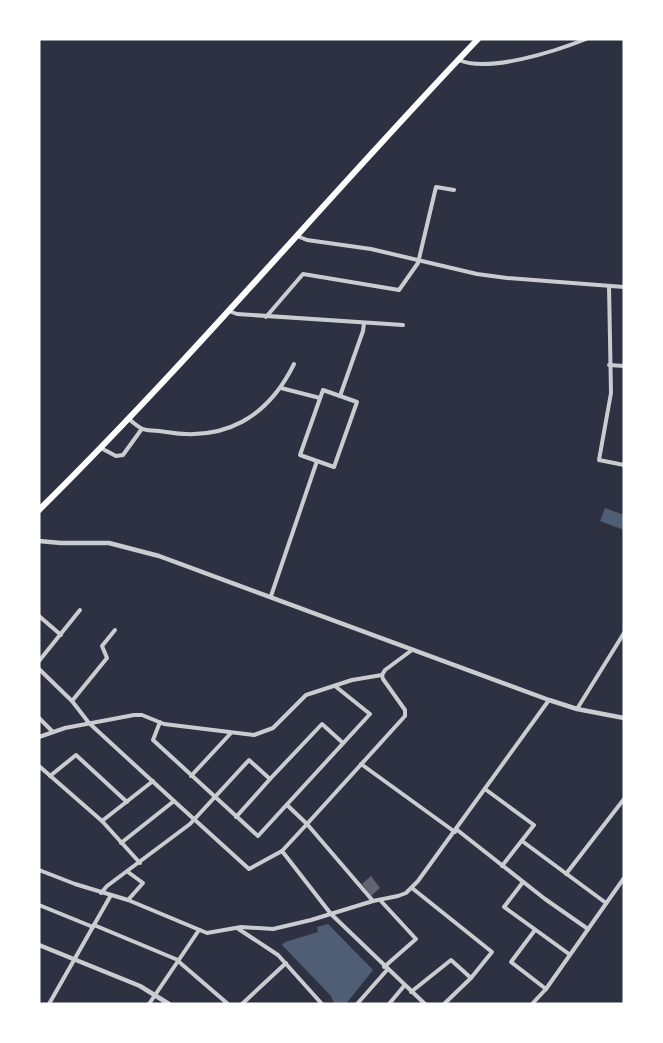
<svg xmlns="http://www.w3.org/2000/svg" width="663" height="1043" viewBox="0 0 663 1043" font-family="'DM Sans',sans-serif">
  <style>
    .water { fill: #4f5d75 }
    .building { fill: #626471 }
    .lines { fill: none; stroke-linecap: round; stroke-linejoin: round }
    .minor { stroke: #caccd0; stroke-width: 4 }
    .tertiary { stroke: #caccd0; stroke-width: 4.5 }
    .primary { stroke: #fff; stroke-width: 6 }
  </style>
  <rect width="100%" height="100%" fill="#2d3142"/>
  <g class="water">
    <polygon points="605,508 624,515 624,530 600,521"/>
    <polygon points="328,924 373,970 346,1004 334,1004 331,996 282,945 285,942 318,932 317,927"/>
  </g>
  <polygon class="building" points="371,876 380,888 371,896 362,884"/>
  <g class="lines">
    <g class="minor">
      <path d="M459,60C489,73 556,51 586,39"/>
      <polyline points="297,236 307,240 371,249 477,274 507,278 624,287"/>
      <polyline points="609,286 611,393 599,460 624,465"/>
      <polyline points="229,311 237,314 403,325"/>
      <polyline points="266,317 303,274 399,290 418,263 436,187 454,190"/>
      <polyline points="609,365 624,366"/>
      <polyline points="281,388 320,398"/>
      <polygon points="323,390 357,402 334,467 300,455"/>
      <polyline points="340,396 363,331 364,323"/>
      <path d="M129,419C147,435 145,428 166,432C225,442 268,417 294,364"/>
      <polyline points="101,448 116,456 123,455 141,430"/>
      <polyline points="271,596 317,461"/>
      <polyline points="39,616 61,635"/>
      <polyline points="39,661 80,610"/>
      <polyline points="39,669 72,701 89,723 174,801 121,843"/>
      <polyline points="72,701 107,658 102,646 115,630"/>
      <polyline points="577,709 624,633"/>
      <polyline points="39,718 53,732"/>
      <polyline points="160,722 153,740 258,836 370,714 335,686"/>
      <polyline points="39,737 65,728 134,715 142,715 164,724 254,735 273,728 306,695 352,680 382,675 385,670 412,650"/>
      <polyline points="361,764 455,832"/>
      <polyline points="39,766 102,821 140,863"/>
      <polyline points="50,776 76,755 127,802"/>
      <polyline points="191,776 231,733"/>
      <polyline points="270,779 322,724 343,743"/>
      <polyline points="485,789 534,825 502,866"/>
      <polyline points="174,801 249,869 282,851"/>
      <polyline points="287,805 307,824 282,851 331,914 425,1004"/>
      <polyline points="102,821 153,781"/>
      <polyline points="456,829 545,899 588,929"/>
      <polyline points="522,841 606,903"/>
      <polyline points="39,870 75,884 128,900 207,933 241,927 273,929 311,920 373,901 398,896 406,893 418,881 549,700"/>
      <polyline points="128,872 143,883 128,900"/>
      <polyline points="566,874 624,799"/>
      <polyline points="523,882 504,907 569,954"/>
      <polyline points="412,888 492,952 471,978 444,1004"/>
      <polyline points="101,893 107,886 190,824 249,760 270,779 236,817"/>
      <polyline points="380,900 416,939 384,967"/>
      <polyline points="373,901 307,824 405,716 405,710 383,679 382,675"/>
      <polyline points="39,905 93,927"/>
      <polyline points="94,925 178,960"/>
      <polyline points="237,928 278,955 322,1004"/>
      <polyline points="535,930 511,962 546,989"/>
      <polyline points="178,961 228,1004"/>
      <polyline points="411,992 451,960 471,978"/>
      <polyline points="49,1004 111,895"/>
      <polyline points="149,1004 199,930"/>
      <polyline points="242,1004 286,963"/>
      <polyline points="357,1004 387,970"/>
      <polyline points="389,1004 404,986"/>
      <polyline points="532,1004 546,989 624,878"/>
    </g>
    <g class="tertiary">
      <polyline points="39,541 61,543 109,543 159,556 549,700 577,709 624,718"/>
      <polyline points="39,945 140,986 169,1004"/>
    </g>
    <path class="primary" d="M39,510C192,359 330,194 478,39"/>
  </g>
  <rect width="663" height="1043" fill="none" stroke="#ffffff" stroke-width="81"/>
</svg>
